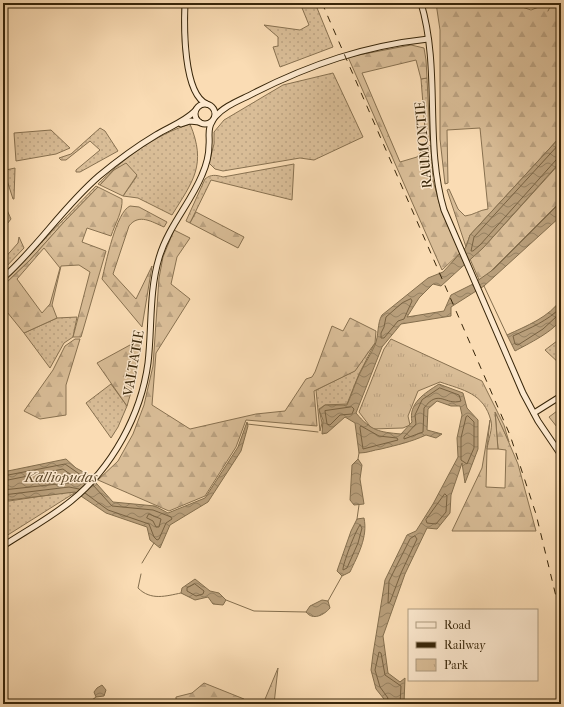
<svg xmlns="http://www.w3.org/2000/svg" width="564" height="707" viewBox="0 0 564 707" font-family="'IM FELL French Canon',serif">
  <style>
    .grass { fill: url(#grass-dots); stroke: #887150 }
    .forest { fill: url(#forest-firs); stroke: #887150; fill-rule: evenodd }
    .park { fill: url(#park-tufts); stroke: #887150 }
    .pitch { fill: #d9bd97; stroke: #887150 }
    .water { fill: url(#water-waves); stroke: #846e4d }
    .lines { fill: none; stroke-linecap: round; stroke-linejoin: round }
    .shore { stroke: #786242; stroke-width: 1 }
    .stream { stroke: #846e4d; stroke-width: 1 }
    .secondary-casing { stroke: #372509; stroke-width: 7 }
    .secondary { stroke: #fce8ce; stroke-width: 5 }
    .rail { stroke: #372509; stroke-width: 1; stroke-dasharray: 7 7; stroke-linecap: butt }
    .labels { text-anchor: middle; stroke-width: 3; stroke-linejoin: round; paint-order: stroke }
    .street-label { font-size: 14px; fill: #372509; stroke: #fce8ce }
    .water-label { font-size: 15px; font-style: italic; fill: #5e492b; stroke: #fce8ce }
  </style>
  <defs>
    <pattern id="grass-dots" width="8" height="8" patternUnits="userSpaceOnUse"><rect width="8" height="8" fill="#d9bd97"/><path d="M2 2h.1M6 6h.1" fill="none" stroke="#bba281" stroke-width="1.8" stroke-linecap="round"/></pattern>
    <pattern id="forest-firs" width="22" height="20" patternUnits="userSpaceOnUse"><rect width="22" height="20" fill="#d9bd97"/><path d="M5 1l3.5 6h-7zM16 11l3.5 6h-7z" fill="#bba281"/></pattern>
    <pattern id="park-tufts" width="24" height="20" patternUnits="userSpaceOnUse"><rect width="24" height="20" fill="#d9bd97"/><path d="M3 7l-1-3M5 7V3M7 7l1-3M15 17l-1-3M17 17v-4M19 17l1-3" fill="none" stroke="#bba281"/></pattern>
    <pattern id="water-waves" width="16" height="10" patternUnits="userSpaceOnUse"><rect width="16" height="10" fill="#b89e7a"/><path d="M0 5q4-4 8 0t8 0" fill="none" stroke="#968162"/></pattern>
  </defs>
  <rect width="100%" height="100%" fill="#fadcb4"/>
  <filter id="stains"><feTurbulence type="fractalNoise" baseFrequency=".005" numOctaves="4"/><feColorMatrix values="0 0 0 0 .2 0 0 0 0 .09 0 0 0 0 .02 0 0 0 .5 -.17"/></filter>
  <radialGradient id="worn" r=".72"><stop offset=".6" stop-color="#630" stop-opacity="0"/><stop offset="1" stop-color="#630" stop-opacity=".3"/></radialGradient>
  <g class="grass">
    <polygon points="300,3 315,3 333,47 280,67 273,47 278,46 278,37 264,25 300,30 309,25"/>
    <polygon points="333,73 363,137 314,160 300,158 223,171 215,169 209,163 214,144 214,132 224,120 283,85"/>
    <polygon points="427,78 430,140 426,142 421,79"/>
    <path d="M190,124C207,165 193,181 172,215L138,198L123,196L137,176L114,170L100,185L98,184C124,158 155,135 190,124Z"/>
    <polygon points="100,128 105,131 118,151 80,172 76,172 76,170 100,150 90,141 66,160 61,160 59,158 71,154"/>
    <polygon points="51,130 70,148 56,154 16,161 14,133"/>
    <path d="M294,164L292,200L211,180L190,223L186,221L205,179C211,174 216,175 223,177Z"/>
    <polygon points="15,168 14,199 13,199 5,174 6,170"/>
    <polygon points="96,186 98,187 64,222 30,260 3,286 3,282"/>
    <polygon points="3,201 11,219 3,229"/>
    <polygon points="19,237 24,248 3,270 3,260 18,243"/>
    <polygon points="77,317 73,337 64,343 50,368 24,333 57,318"/>
    <polygon points="561,338 561,365 545,350"/>
    <polygon points="375,343 359,374 347,404 325,405 319,409 322,423 320,431 316,390 354,371"/>
    <polygon points="111,384 127,406 118,427 111,438 86,403"/>
    <polygon points="69,492 76,492 3,538 3,500 9,501"/>
  </g>
  <g class="forest">
    <path d="M436,3H510L531,10L549,3H561V136L470,235L466,247L447,190L449,189L458,209L465,216C474,215 479,210 488,209L480,128L447,130L448,183L445,184L440,139V30Z"/>
    <polygon points="411,45 424,48 426,60 427,78 421,79 416,60 362,73 400,162 417,157 427,145 431,146 433,180 441,210 460,253 442,270 348,57"/>
    <polygon points="561,162 561,201 480,282 470,259 483,248"/>
    <polygon points="126,163 137,175 123,196 100,185 114,170"/>
    <path d="M98,187L122,199C123,211 115,224 111,236L87,228L82,242L106,251L81,337H73L90,272L79,265L61,266L52,305L57,318L24,333L3,307V286L30,260L64,222ZM44,248L60,268L50,304L42,313L17,279Z"/>
    <path d="M130,206L139,207L167,222L164,227C152,222 139,213 129,226L113,274L136,299L152,266L142,327L102,279C106,263 116,212 130,206Z"/>
    <polygon points="196,212 244,237 238,248 190,223"/>
    <polygon points="174,230 190,238 177,257 171,284 190,299 156,353 152,405 190,429 256,414 285,411 306,379 312,377 315,372 332,326 343,331 350,318 376,331 375,343 355,371 314,391 317,426 246,420 236,447 205,496 169,511 98,480 118,461 133,434 144,405 153,366 159,278 163,257"/>
    <polygon points="75,339 80,339 66,385 66,415 40,419 24,411 53,370 65,346"/>
    <polygon points="141,339 136,375 127,406 97,363"/>
    <polygon points="495,410 518,464 536,531 452,531 482,468 490,420 487,449 486,487 505,488 506,450 498,449"/>
    <polygon points="278,668 274,704 263,704"/>
    <polygon points="204,683 244,699 242,704 176,704 176,697 192,693"/>
  </g>
  <path class="park" d="M391,339L482,381L504,425L509,442L495,412L498,449H487C488,441 493,428 491,421C484,393 463,390 440,382L418,391L408,416L410,425L403,428L372,429L359,412L384,349Z"/>
  <polygon class="pitch" points="561,408 561,432 549,417"/>
  <g class="water">
    <path d="M561,136V161L553,170L483,248L441,286L433,284L419,298L407,317L444,311L451,295L473,284L494,269L561,202V216L484,286L451,307V316L401,324L382,347L356,413C371,431 379,432 401,434L412,422C408,403 425,393 439,384L463,393L467,408L478,420V449L465,483L462,463L451,495L450,513L437,529L427,528L405,574L383,636L388,673L400,682L405,678L404,703L381,704L384,699L376,689L371,670L373,654L385,580L407,535L416,531L433,504L458,457L457,438L462,415L460,406H451L437,401L428,409L427,430L442,434L436,438L426,435C411,442 397,445 381,449C373,450 368,453 359,453L355,423L345,417L327,433L322,434L323,420L319,410L325,405H347C352,394 355,383 360,373C365,363 371,354 375,345C379,335 377,323 382,315L428,278L443,272L466,247L470,235Z"/>
    <path d="M561,299C561,304 563,313 561,318C557,330 526,345 515,351L507,335C526,326 550,317 561,299Z"/>
    <polygon points="247,422 248,426 241,451 208,502 170,525 160,548 150,540 147,527 106,513 75,492 9,500 3,499 3,472 66,459 76,468 89,475 113,502 155,506 168,513 205,498 238,447"/>
    <polygon points="358,459 362,465 360,479 364,504 354,505 350,500 352,465"/>
    <path d="M364,518C368,537 358,555 350,572L342,576L337,571L351,531L357,519Z"/>
    <polygon points="195,579 210,591 219,593 226,600 223,605 213,604 208,597 195,600 181,593 182,588"/>
    <path d="M322,600L328,601L330,608C324,615 313,621 306,612L310,606Z"/>
    <polygon points="102,685 106,690 104,696 96,697 94,692 97,688"/>
  </g>
  <g class="lines">
    <g class="shore">
      <polyline points="561,142 474,237 471,251 473,251 480,245 556,160 561,159"/>
      <polygon points="411,299 412,301 404,319 398,321 384,338 381,338 381,333 384,327 386,317 402,303"/>
      <path d="M561,307C548,321 530,328 513,336L515,344L518,345L543,329L557,316H561"/>
      <path d="M440,388L459,395L461,401C445,406 439,388 424,408L423,432L404,439V437L416,424L415,415L422,400Z"/>
      <polygon points="352,407 354,409 352,414 340,415 330,425 327,424 325,411"/>
      <polygon points="468,416 474,422 474,448 467,464 461,460 461,438 466,417"/>
      <polygon points="361,426 379,436 397,438 398,440 363,449 360,428"/>
      <polyline points="3,476 65,464 88,480"/>
      <polyline points="3,481 63,469 78,480 76,482 3,490"/>
      <polyline points="85,493 108,510 149,524 154,537 157,540 159,539 166,523 172,519 171,517 153,510 112,506 93,485"/>
      <polygon points="445,494 447,496 446,512 436,524 427,523 426,520"/>
      <polyline points="3,495 69,487 79,489"/>
      <polygon points="149,514 161,519 159,527 156,527 153,521 147,518"/>
      <path d="M360,525L362,528L358,543L347,568L343,570C342,566 356,529 360,525Z"/>
      <polygon points="415,536 417,539 401,573 390,602 388,603 389,581 410,539"/>
      <polygon points="195,584 204,591 203,594 196,596 187,591 187,588"/>
      <polyline points="386,704 388,698 380,687 375,670 379,652 381,653 385,675 401,686 400,704"/>
    </g>
    <g class="stream">
      <polyline points="548,11 552,3"/>
      <polyline points="484,286 507,335"/>
      <polyline points="247,424 318,432"/>
      <polyline points="358,459 359,453"/>
      <polyline points="357,519 359,505"/>
      <polyline points="142,563 154,543"/>
      <path d="M141,574L138,588C151,601 166,596 181,593"/>
      <polyline points="226,600 254,611 306,612"/>
      <polyline points="328,601 342,576"/>
      <polyline points="87,704 96,697"/>
    </g>
    <defs>
      <g id="secondary">
        <path d="M185,3C184,25 183,94 207,104"/>
        <path d="M421,3C441,70 424,143 444,210L523,393L538,421L561,455"/>
        <circle cx="205" cy="114" r="10"/>
        <path d="M215,117C225,105 241,100 254,93C311,64 365,46 428,39"/>
        <polyline points="181,124 190,121 199,122"/>
        <path d="M3,278C38,247 63,207 99,176C117,161 136,147 156,135C169,127 184,122 195,111"/>
        <polyline points="534,413 561,396"/>
        <path d="M3,546C26,531 50,518 71,501C112,468 141,415 148,363C152,329 149,291 159,258C168,227 190,204 202,175C206,166 209,154 209,145C210,137 207,129 212,122"/>
      </g>
    </defs>
    <use href="#secondary" class="secondary-casing"/>
    <use href="#secondary" class="secondary"/>
    <polyline class="rail" points="322,3 510,435 536,514 561,617"/>
  </g>
  <g class="labels">
    <g class="street-label">
      <text transform="translate(423 145) rotate(-95)" y="5">RAUMONTIE</text>
      <text transform="translate(133 363) rotate(-80)" y="5">VALTATIE</text>
    </g>
    <g class="water-label">
      <text x="61" y="482">Kalliopudas</text>
    </g>
  </g>
  <rect width="564" height="707" fill="none" stroke="#fadcb4" stroke-width="16"/>
  <rect x="4" y="4" width="556" height="699" fill="none" stroke="#372509" stroke-width="2"/>
  <rect x="8" y="8" width="548" height="691" fill="none" stroke="#372509"/>
  <rect x="408" y="609" width="130" height="72" fill="#fce8ce" stroke="#ad9a7f"/>
  <rect x="416" y="622" width="20" height="6" fill="#fce8ce" stroke="#ad9a7f"/>
  <text x="444" y="629" font-size="12" fill="#372509">Road</text>
  <rect x="416" y="642" width="20" height="6" fill="#372509" stroke="#ad9a7f"/>
  <text x="444" y="649" font-size="12" fill="#372509">Railway</text>
  <rect x="416" y="659" width="20" height="12" fill="url(#park-tufts)" stroke="#ad9a7f"/>
  <text x="444" y="669" font-size="12" fill="#372509">Park</text>
  <rect width="100%" height="100%" filter="url(#stains)"/>
  <rect width="100%" height="100%" fill="url(#worn)"/>
</svg>
